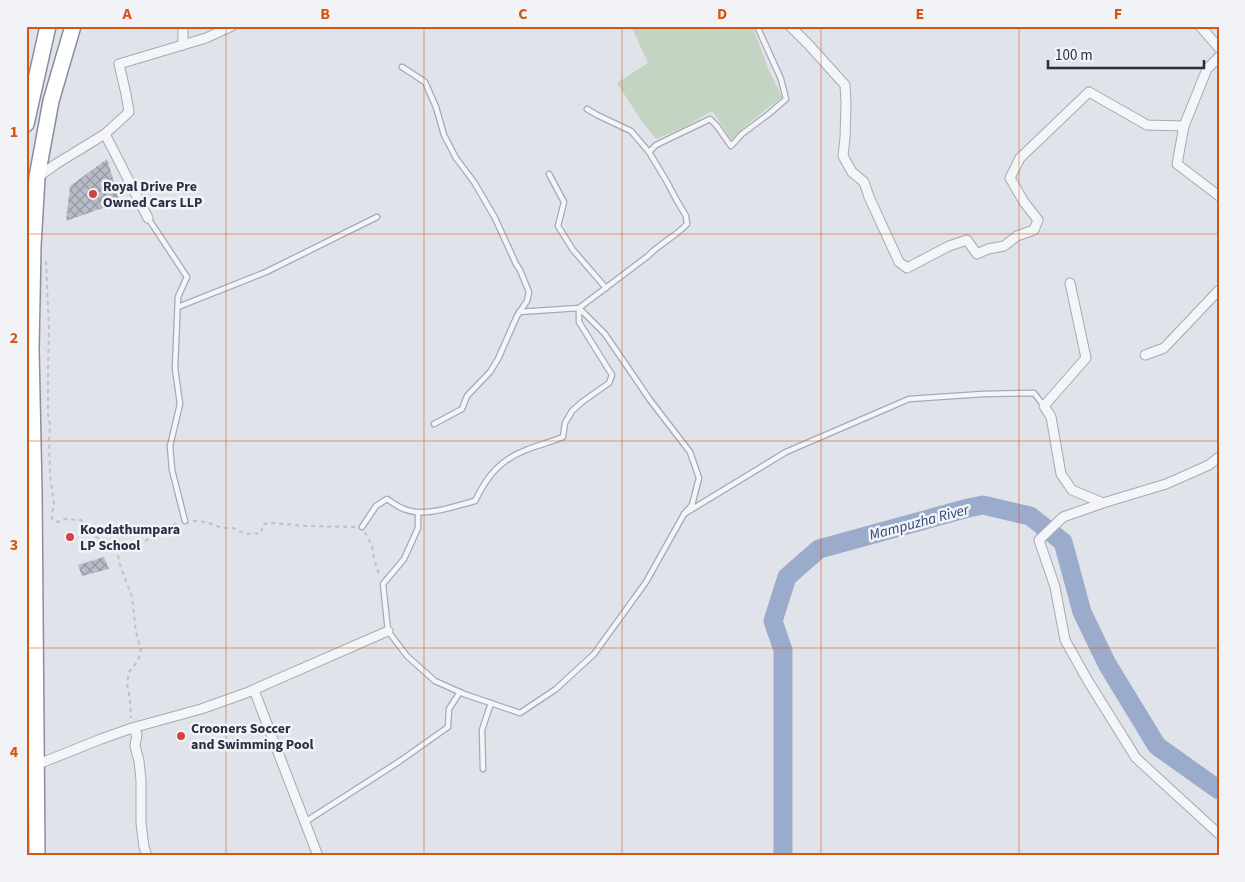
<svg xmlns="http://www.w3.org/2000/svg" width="1245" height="882" viewBox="0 0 1245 882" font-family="'Source Sans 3',sans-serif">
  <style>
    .pitch { fill: #c4d4c2 }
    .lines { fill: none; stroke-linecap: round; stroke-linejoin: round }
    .river { stroke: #9babcb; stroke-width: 19 }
    .building { fill: url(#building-cross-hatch) }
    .lane-casing { stroke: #a6a9b5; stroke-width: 7 }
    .street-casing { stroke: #a6a9b5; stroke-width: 11 }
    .highway-casing { stroke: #888ea1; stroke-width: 18 }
    .path { stroke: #bfc1c9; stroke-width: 2; stroke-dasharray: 4 4; stroke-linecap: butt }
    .lane { stroke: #f4f5f8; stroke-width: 4.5 }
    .street { stroke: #f4f5f8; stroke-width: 9 }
    .highway { stroke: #fff; stroke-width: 15 }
    .grid { fill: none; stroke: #d55512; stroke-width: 1; stroke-opacity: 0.55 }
    .poi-dot { fill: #d34343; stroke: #f1f3f7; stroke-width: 2 }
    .labels { text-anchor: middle; stroke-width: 5; stroke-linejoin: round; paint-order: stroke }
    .poi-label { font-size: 14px; font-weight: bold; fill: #292e43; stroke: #f1f3f7; text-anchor: start }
    .water-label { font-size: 15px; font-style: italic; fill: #314778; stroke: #f1f3f7 }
    .neatline { fill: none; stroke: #d55512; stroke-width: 2 }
    .grid-label { font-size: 16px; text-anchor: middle; font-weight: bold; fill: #d55512 }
  </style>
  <defs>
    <pattern id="building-cross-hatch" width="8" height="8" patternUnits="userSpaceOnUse" patternTransform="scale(1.25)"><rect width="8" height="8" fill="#b8bcc8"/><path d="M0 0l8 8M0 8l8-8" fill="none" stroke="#9699a4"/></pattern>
  </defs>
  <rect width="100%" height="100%" fill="#e1e3ea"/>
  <polygon class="pitch" points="631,26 752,26 769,70 782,97 744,127 732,140 712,111 685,127 656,139 641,120 617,83 648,63"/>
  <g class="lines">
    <polyline class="river" points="783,856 783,650 773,621 787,577 819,549 968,508 983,505 1030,516 1063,542 1082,612 1107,664 1157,746 1219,790"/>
  </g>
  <g class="building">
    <polygon points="107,159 120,202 66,221 70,186"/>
    <polygon points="104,557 109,569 82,576 78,565"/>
  </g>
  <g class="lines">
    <defs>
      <g id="lane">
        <polyline points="402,67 425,82 436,107 444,135 456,158 474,182 495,218 516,264 520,270 529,292 527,301 517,316 498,359 490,372 467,396 462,409 434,424"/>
        <polyline points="649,152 656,145 710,119 717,126 731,146 742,134 770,113 786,99 781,79 757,26"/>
        <polyline points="549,174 564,202 558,226 573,250 606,288"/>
        <polyline points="148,218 187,277 178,297 175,368 180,404 170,446 172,470 185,521"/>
        <polyline points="178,307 266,272 377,217"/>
        <polyline points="579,308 605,334 650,400 690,452 699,478 692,505 684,514 786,452 909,399 983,394 1034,393 1044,406"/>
        <path d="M519,312L579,308L648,256C659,244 675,237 687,224L686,216L676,199L667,182L649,152L631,131L597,115L587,109"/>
        <polyline points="418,513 418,528 404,559 383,584 388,631 407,656 435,681 464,694 520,713 556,689 594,654 646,582 684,514"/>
        <path d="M362,527L376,506L387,499C393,503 398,507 404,509C425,518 454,506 475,501C487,476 500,460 526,450C538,445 551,442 563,437L565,423L572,411L582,402L609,383L612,375L579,322V308"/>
        <polyline points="483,769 482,730 491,703"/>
        <polyline points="305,822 400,761 448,727 449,709 460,692"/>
      </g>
      <g id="street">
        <polyline points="790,26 809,45 845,85 846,103 845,138 843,156 852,172 864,182 869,197 899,262 907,268 949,246 967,240 977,254 988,249 1004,246 1017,236 1034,230 1038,220 1024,202 1010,178 1020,158 1089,92 1147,125 1184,126 1207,69 1219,57"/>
        <polyline points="1200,26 1219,48"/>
        <polyline points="183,45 183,26"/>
        <polyline points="1184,126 1177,164 1219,196"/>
        <polyline points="38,177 56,164 105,134"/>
        <polyline points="148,218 105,134 129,112 126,94 119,64 206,38 232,26"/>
        <polyline points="1070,283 1086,358 1044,406 1051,417 1061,474 1072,490 1103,503"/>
        <polyline points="1145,355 1164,348 1219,290"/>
        <polyline points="1219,457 1209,465 1166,484 1103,503 1063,517 1039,540 1055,587 1065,640 1088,681 1136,758 1219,834"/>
        <polyline points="254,690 318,856"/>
        <polyline points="132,728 201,709 246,693 388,631"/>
        <polyline points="36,765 101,739 132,728 137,734 135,746 139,761 141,780 141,823 144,847 147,856"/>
      </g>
      <g id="highway">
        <polyline points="26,124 48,26"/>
        <polyline points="37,856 34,492 31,349 33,246 37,177 51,101 73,26"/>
      </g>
    </defs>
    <use href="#lane" class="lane-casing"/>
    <use href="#street" class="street-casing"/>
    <use href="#highway" class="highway-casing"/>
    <g class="path">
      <path d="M46,261L49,329L48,367V415L50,425L49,440L50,475L54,505L52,513V520L58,522L65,519L81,520C92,537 98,539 116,546L120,565L132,597L136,632L141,651L138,661L129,672L127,684L130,699L131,718"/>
      <polyline points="193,521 206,522 222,528 233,528 246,534 261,533 263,524 273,523 307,526 356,527"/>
      <polyline points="365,532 372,546 374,559 380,577"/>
      <polyline points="116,546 129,550 179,522"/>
    </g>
    <use href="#lane" class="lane"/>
    <use href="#street" class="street"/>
    <use href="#highway" class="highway"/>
  </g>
  <path class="grid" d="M226,26V856M424,26V856M622,26V856M821,26V856M1019,26V856M26,234H1219M26,441H1219M26,648H1219"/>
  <g class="poi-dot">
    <circle cx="93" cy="194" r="5"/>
    <circle cx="70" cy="537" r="5"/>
    <circle cx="181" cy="736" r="5"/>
  </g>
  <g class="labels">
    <g class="poi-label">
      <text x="103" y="191">Royal Drive Pre<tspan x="103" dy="16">Owned Cars LLP</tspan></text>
      <text x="80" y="534">Koodathumpara<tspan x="80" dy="16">LP School</tspan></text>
      <text x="191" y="733">Crooners Soccer<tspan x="191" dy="16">and Swimming Pool</tspan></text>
    </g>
    <g class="water-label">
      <text transform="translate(919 522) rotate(-15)" y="5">Mampuzha River</text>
    </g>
  </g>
  <rect width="1245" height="882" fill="none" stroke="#f1f3f7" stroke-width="55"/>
  <path d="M1048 60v8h156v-8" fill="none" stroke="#292e43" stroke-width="2.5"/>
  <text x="1055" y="60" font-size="15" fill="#292e43" stroke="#f1f3f7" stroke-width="4" paint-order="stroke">100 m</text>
  <rect x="28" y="28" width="1190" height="826" class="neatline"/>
  <g class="grid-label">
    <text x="127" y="19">A</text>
    <text x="325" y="19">B</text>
    <text x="523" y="19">C</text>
    <text x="722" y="19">D</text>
    <text x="920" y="19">E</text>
    <text x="1118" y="19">F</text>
    <text x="14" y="137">1</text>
    <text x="14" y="343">2</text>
    <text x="14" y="550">3</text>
    <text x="14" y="757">4</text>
  </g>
</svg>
